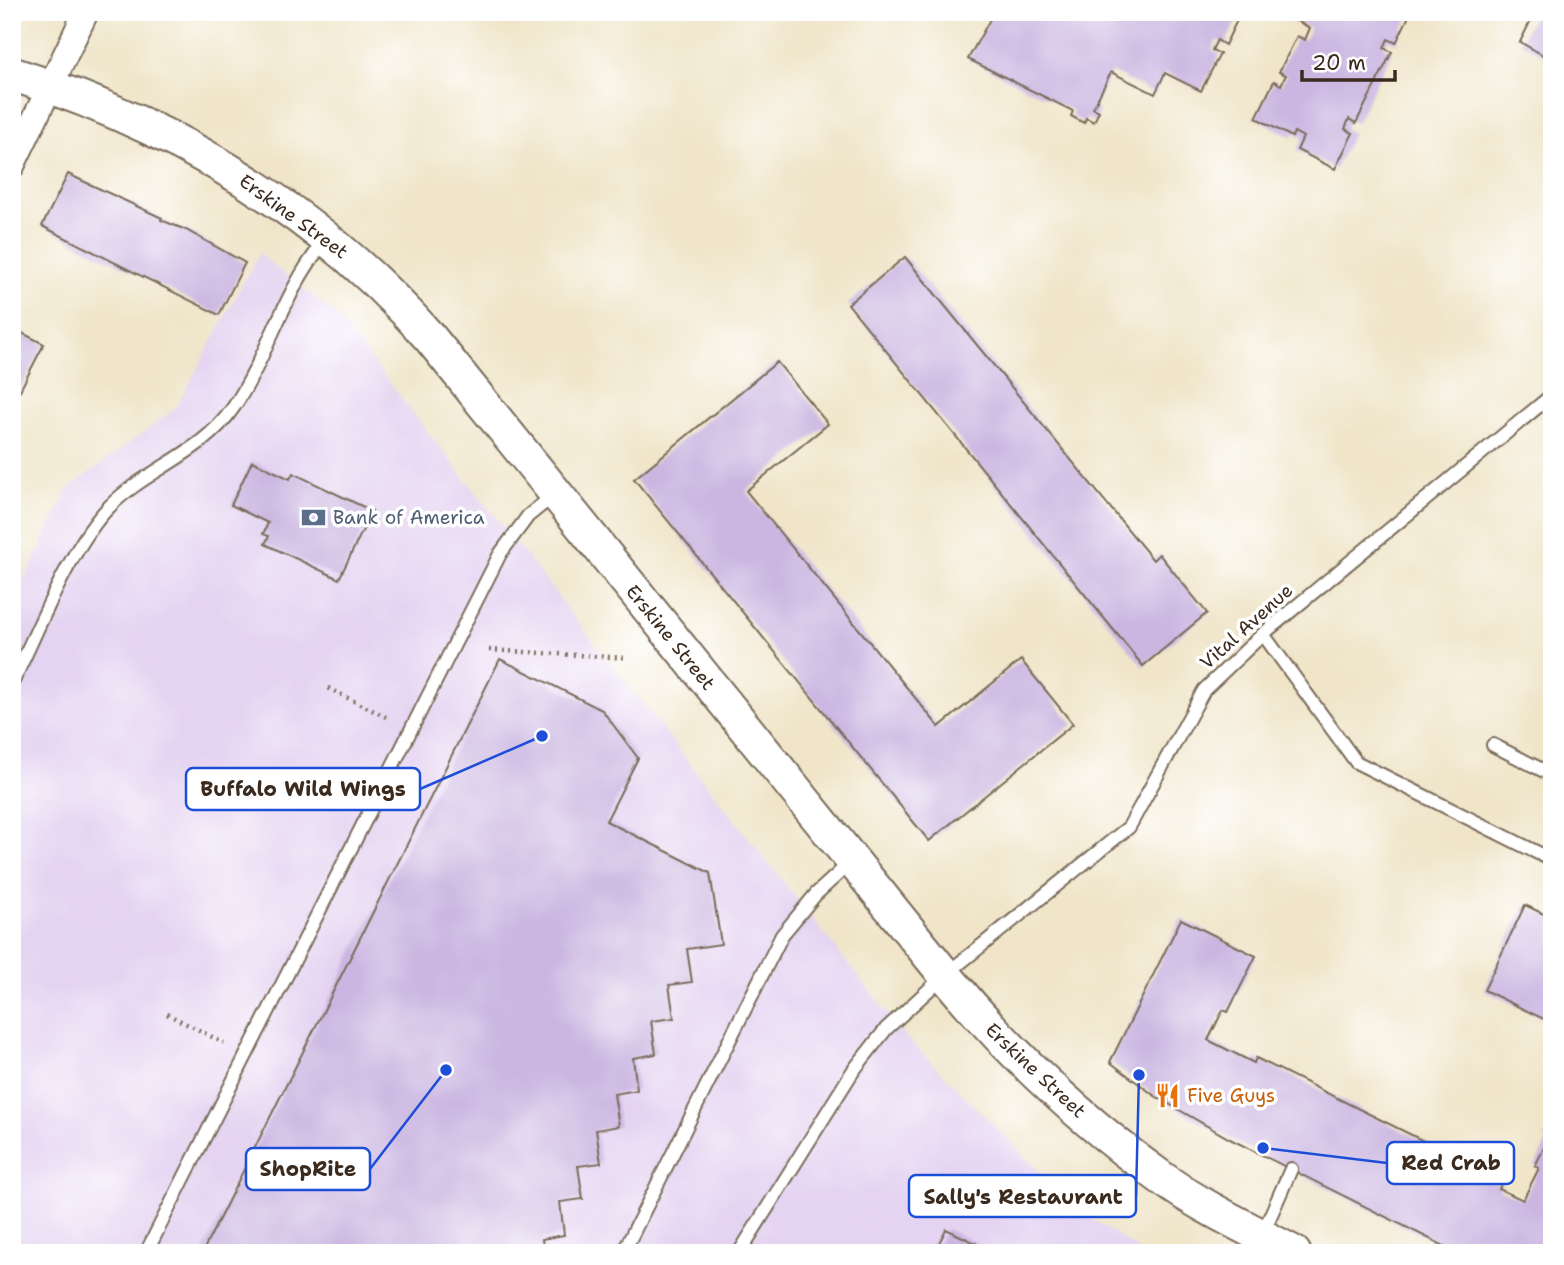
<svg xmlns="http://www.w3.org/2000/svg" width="1564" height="1265" viewBox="0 0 1564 1265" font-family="'Shantell Sans',sans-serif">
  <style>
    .built { fill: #e4d3f1 }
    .building { fill: #cab6e1 }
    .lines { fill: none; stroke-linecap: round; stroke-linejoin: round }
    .lane-casing { stroke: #7a6b5a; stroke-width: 16 }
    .street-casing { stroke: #7a6b5a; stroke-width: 28 }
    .secondary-casing { stroke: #7a6b5a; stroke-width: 37 }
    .path { stroke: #7a6b5a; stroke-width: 4.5; stroke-dasharray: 2 5; stroke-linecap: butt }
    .lane { stroke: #fff; stroke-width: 12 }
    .street { stroke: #fff; stroke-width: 24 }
    .secondary { stroke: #fff; stroke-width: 33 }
    .labels { text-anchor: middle; stroke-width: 7; stroke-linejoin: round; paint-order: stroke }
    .street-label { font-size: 19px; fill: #3b2a1e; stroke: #fff }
    .service-label { font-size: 19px; fill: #4e5e75; stroke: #fff; text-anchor: start }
    .food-label { font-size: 19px; fill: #c56008; stroke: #fff; text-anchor: start }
    .leader { fill: none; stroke: #1d4ed8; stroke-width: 2.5 }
    .callout-dot { fill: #1d4ed8; stroke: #fff; stroke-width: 2.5 }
    .callout { fill: #fff; stroke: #1d4ed8; stroke-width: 2.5 }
    .callout-label { font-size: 21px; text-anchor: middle; font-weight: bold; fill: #3b2a1e }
  </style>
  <rect width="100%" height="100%" fill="#fff"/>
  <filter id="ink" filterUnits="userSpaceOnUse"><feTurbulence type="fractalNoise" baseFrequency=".0143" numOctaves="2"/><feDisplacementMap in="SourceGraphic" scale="14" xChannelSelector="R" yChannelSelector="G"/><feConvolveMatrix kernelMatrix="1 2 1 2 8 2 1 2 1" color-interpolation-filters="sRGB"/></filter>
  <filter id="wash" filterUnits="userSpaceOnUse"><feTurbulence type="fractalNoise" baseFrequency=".00686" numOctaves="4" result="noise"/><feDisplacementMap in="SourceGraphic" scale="28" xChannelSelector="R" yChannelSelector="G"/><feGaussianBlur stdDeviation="1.57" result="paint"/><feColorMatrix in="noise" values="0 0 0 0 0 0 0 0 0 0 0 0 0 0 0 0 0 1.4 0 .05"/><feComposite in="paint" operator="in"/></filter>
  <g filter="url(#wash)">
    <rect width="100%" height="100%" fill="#f0e5c9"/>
    <polygon class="built" points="259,254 334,313 906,1037 1075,1207 1143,1253 12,1253 12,605 68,489 176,408"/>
    <g id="blocks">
      <g class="building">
        <polygon points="994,12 1241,12 1225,45 1217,40 1212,50 1220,54 1201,91 1165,73 1155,94 1111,72 1093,108 1099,111 1094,122 1086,118 1084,123 1071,116 1073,111 968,59"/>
        <polygon points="1280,12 1411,12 1396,43 1388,39 1384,48 1392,52 1356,123 1349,119 1345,129 1353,133 1335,169 1297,150 1303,137 1294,132 1292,137 1256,118 1274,81 1281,85 1286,75 1279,72 1297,36 1305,40 1310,28"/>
        <polygon points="1535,12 1546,12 1543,19 1552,24 1552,60 1520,42"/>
        <polygon points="68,174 162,218 161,220 186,230 245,263 219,315 42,226"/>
        <polygon points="905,257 1153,560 1159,554 1207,613 1143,666 848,304"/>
        <polygon points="12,328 44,344 12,406"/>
        <polygon points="777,362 828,424 746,491 939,727 1021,660 1073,724 929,841 634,479"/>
        <polygon points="252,461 290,479 293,473 372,511 339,579 265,544 269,536 263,534 268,523 231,505"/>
        <polygon points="500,659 602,710 638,758 606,821 710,873 721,944 687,949 692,982 669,985 674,1018 651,1021 656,1054 633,1058 637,1090 614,1094 619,1126 596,1130 601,1163 578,1166 583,1199 560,1202 564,1235 542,1239 544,1253 202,1253"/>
        <polygon points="1525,905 1552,918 1552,1023 1484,990"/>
        <polygon points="1181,919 1256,956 1228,1012 1223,1010 1208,1040 1254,1063 1256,1058 1462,1160 1460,1164 1501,1185 1499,1189 1523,1200 1539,1168 1535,1166 1548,1140 1544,1138 1552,1121 1552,1253 1458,1253 1230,1139 1155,1096 1110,1062"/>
        <polygon points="946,1229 996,1253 934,1253"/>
      </g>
    </g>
  </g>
  <g filter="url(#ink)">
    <use href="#blocks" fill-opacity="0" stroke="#7a6b5a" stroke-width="2"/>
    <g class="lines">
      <defs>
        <g id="lane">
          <polyline points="1263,634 1356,762 1552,860"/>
          <path d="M12,683C37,633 71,545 109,507C146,469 202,454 233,408C269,355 283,291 325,241"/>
          <polyline points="1493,745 1552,775"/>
          <polyline points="1262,1235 1291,1169"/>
          <polyline points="146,1253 500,554 528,516 554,495"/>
          <polyline points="623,1253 782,935 816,894 852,861"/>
          <polyline points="739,1253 853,1071 886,1029 945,975 1129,827 1204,690 1263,634 1552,395"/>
        </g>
        <polyline id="street" points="12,166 86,12"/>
        <path id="secondary" d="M12,74C174,125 319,211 431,339L945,975C1009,1053 1081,1120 1163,1179C1203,1208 1250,1229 1294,1253"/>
      </defs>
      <use href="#lane" class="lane-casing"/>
      <use href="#street" class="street-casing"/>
      <use href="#secondary" class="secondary-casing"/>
      <g class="path">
        <polyline points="489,650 628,658"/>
        <polyline points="328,688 386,717"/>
        <polyline points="167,1014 224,1043"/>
      </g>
      <use href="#lane" class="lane"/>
      <use href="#street" class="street"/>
      <use href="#secondary" class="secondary"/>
    </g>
  </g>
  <defs>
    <symbol id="bank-bare" viewBox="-9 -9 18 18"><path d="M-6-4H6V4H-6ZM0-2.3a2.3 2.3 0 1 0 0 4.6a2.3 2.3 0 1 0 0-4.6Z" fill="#5c6f8a" stroke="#fff" stroke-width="2.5" paint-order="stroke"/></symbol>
    <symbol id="restaurant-bare" viewBox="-9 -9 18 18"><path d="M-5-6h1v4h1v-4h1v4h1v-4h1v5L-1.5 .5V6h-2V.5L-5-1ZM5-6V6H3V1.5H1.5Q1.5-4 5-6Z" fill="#e8710a" stroke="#fff" stroke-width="2.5" paint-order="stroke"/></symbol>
  </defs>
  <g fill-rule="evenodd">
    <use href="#bank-bare" x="296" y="500" width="35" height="35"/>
    <use href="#restaurant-bare" x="1150" y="1078" width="35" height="35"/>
  </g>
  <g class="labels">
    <g class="street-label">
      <text transform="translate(294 216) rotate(36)" y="7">Erskine Street</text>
      <text transform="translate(1246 626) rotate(-42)" y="7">Vital Avenue</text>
      <text transform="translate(671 637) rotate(51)" y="7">Erskine Street</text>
      <text transform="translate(1036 1070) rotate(43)" y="7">Erskine Street</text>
    </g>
    <g class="service-label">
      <text x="333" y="524">Bank of America</text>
    </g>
    <g class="food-label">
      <text x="1187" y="1102">Five Guys</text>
    </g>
  </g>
  <path class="leader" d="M542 736L420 789M1263 1148L1387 1163M446 1070L370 1169M1139 1075L1136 1196"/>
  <g class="callout-dot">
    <circle cx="542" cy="736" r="7"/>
    <circle cx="1263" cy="1148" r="7"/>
    <circle cx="446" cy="1070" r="7"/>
    <circle cx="1139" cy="1075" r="7"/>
  </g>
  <g class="callout">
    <rect x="186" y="768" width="234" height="42" rx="7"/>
    <rect x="1387" y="1142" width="127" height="42" rx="7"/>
    <rect x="246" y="1148" width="124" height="42" rx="7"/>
    <rect x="909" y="1175" width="227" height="42" rx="7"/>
  </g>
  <g class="callout-label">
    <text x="303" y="796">Buffalo Wild Wings</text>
    <text x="1451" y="1170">Red Crab</text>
    <text x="308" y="1176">ShopRite</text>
    <text x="1023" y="1204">Sally's Restaurant</text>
  </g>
  <rect width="1564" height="1265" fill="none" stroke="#fff" stroke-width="42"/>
  <path d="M1302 70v10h93v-10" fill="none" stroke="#3b2a1e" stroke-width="3.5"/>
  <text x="1312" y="70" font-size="21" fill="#3b2a1e" stroke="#ffffff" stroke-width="5" paint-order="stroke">20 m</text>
</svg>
